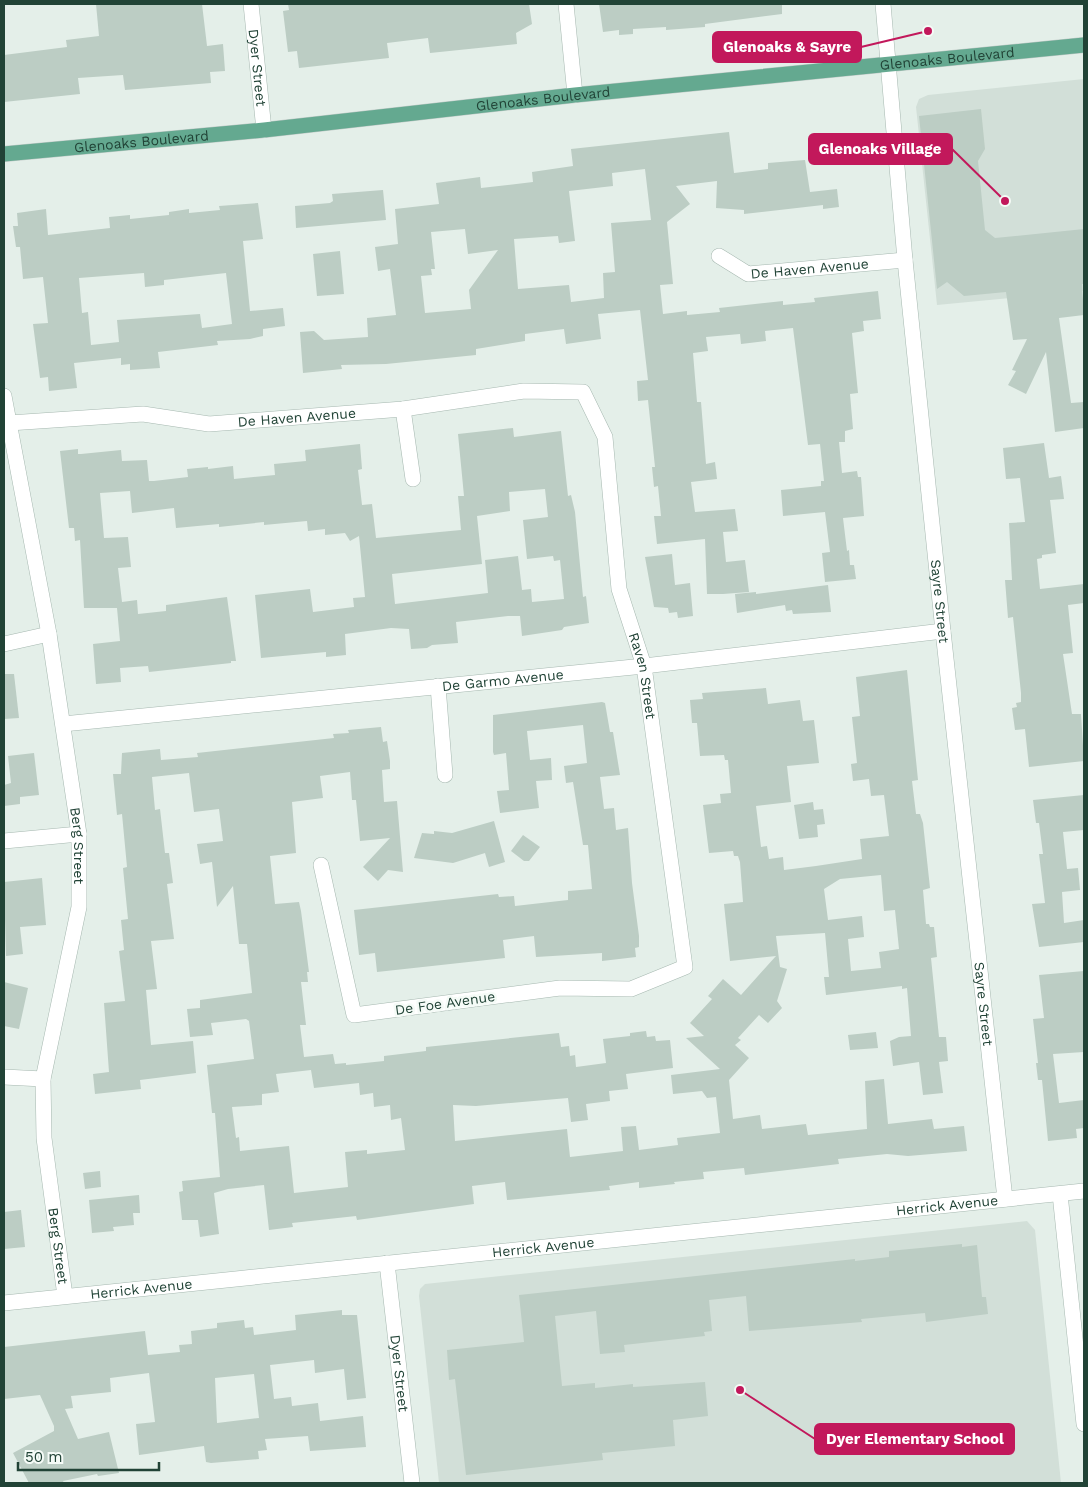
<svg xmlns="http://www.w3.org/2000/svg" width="1088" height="1487" viewBox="0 0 1088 1487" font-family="'Work Sans',sans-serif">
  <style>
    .built { fill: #d2dfd8 }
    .building { fill: #bccdc4; fill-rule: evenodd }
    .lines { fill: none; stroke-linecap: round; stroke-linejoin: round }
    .minor-casing { stroke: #a6b8b0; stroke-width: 16 }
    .major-casing { stroke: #c1cac7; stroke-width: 16 }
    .minor { stroke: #fff; stroke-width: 15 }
    .major { stroke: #64a990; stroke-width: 15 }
    .labels { text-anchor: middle; stroke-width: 5; stroke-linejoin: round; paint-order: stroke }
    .street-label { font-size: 14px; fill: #214336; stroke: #f5fbf7 }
    .leader { fill: none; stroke: #c2185b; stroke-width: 2 }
    .callout-dot { fill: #c2185b; stroke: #f5fbf7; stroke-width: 2 }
    .callout { fill: #c2185b; stroke: #c2185b; stroke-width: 2 }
    .callout-label { font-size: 15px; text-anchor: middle; font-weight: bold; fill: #fff }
  </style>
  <rect width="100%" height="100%" fill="#e4efe9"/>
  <g class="built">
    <polygon points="1084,79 1084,291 937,305 916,107 919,99 928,95"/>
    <polygon points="1027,1221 1035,1230 1061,1483 439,1483 419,1296 420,1289 425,1284"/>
  </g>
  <g class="building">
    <polygon points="96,4 202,4 207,46 223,44 225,71 210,72 211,83 125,90 123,75 78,78 80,94 4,102 4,55 67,47 66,40 99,36"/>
    <polygon points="288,4 529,4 532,24 516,33 517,44 430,53 428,38 387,43 389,58 299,68 297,51 288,52 283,11 289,10"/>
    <polygon points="599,4 782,4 782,14 705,24 705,27 666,30 666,27 633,29 633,34 619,35 619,30 603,32"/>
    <polygon points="981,109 985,149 978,161 985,230 995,238 1084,229 1084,284 1082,284 1084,315 1059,318 1071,403 1084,402 1084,428 1055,432 1046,352 1026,394 1008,385 1016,371 1012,370 1027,339 1013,340 1006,292 964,296 947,282 937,289 919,116"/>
    <path d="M729,132L734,173L768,169V163L805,160L810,192L837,189L839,207L823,209V205L744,214V210L716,208L717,181L676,186L690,204L667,222L673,284L660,285L663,314L687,311V315L720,312L719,308L783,301V305L815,302L814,298L878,291L881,319L863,321L864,331L852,333L858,393L850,394L853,429L845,431V442H839L842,473L857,471L858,477H861L864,516L843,518L847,551L849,550L850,565H854L856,579L825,582L822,553L830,552L825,512L783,516L781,490L821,486V481H824L820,444L808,445L793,328L765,331L766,341L741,344L740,334L706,337L708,351L693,353L697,402H701L706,464L715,462L717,479L691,482L695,512L735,509L738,531L723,532L726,562L745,560L749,592L723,594H707L705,539L657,544L654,516H661L658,486L654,487L652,467H655L648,400L638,401L637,381L648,380L640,310L598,314L601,339L566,344L564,329L525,334V341L476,349V355L386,364L341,365L342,369L303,373L300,332L314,331L324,340L368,337L367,318L396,315L390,269L378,271L375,247L398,244L395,209L439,204L436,183L480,177L481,188L533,182L532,172L573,166L571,149ZM645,169L651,220L611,223L615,272L603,273L604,298L571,302L569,285L518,289L514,239L558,236L559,243L575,241L569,191L613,186L612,173ZM465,229L468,254L498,250L469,290L471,309L425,313L421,276L432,275L431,269H435L431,232Z"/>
    <polygon points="383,190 386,220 296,228 295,206 330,203 333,201 332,194"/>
    <path d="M258,203L263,239L243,241L250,311L283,308L285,326L263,329V336L250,339L217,341L218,345L158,352L160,368L130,370V364L121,365V358L74,363L77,388L49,391L48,377L40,378L33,324L48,323L43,277L23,279L20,247H16L13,226H18L17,213L46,209L48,235L110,228L109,217L130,215V219L169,215V212L189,209V213L220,210L219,206ZM144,273L145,287L164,285V280L226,273L232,324L202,328L200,314L117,320L119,342L91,345L88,312L82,313L79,278Z"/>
    <polygon points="340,251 344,294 317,296 313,254"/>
    <path d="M513,428L514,437L561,431L568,496L571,495L575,512L583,597L586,596L589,623L564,627L562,630L522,636L520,616H508L456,622L458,643L432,645L427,648L411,649L409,629L391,628L345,634L346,655L326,657V652L261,658L255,595L310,589L313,612L354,607L353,598L365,597L359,536L350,541L345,533L325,535V529L308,531L307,521L264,525V522L219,527V524L176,528L174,508L132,513L130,491L100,493L104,538L128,537L131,567L118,568L122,602L137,600L138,614L166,611V605L227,597L236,661H231V663L149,672L148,666L120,668L121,682L96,684L93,644L120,641L117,608H84L80,540L75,541L74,528H69L60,451L78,449V454H81L121,450L122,461L147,460L149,481H154L188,477L187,469L208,467V469L233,466L234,479L275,475L274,464L306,461L305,450L360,444L362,469L358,470L362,505L372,504L376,538L461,530L458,496H464L458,434ZM545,489L548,517L523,520L527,559L553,556L554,561L560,560L564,599L532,602L531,589L522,590L518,556L485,560L488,593L395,604L392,574L482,564L477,516L510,511L509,492Z"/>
    <polygon points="1044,443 1049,478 1061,476 1064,499 1050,500 1056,553 1042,555 1042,558 1037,559 1040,589 1084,584 1084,603 1068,605 1073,653 1063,654 1072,714 1081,714 1084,761 1029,767 1025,729 1015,730 1012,708 1017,707 1016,703 1021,702 1021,693 1013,617 1008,618 1005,580 1012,580 1009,523 1025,522 1020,478 1006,479 1003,448"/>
    <polygon points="672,554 675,585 690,583 693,616 678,618 677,612 669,613 668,608 654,607 645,557"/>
    <polygon points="828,585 831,612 793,614 792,610 786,611 785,605 737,613 735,594 756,592 756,594"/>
    <path d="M907,670L918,780L912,781L916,814H920L923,823L930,888L923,890L926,924H929L930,927H934L937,957L931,958L939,1037H946L948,1061L939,1062L943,1093L923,1095L919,1062L893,1066L890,1041L899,1037L911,1036L907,988L902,989V986L826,995L824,977H829L825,933L776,936L780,967L787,969L777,1001L782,1008L768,1023L759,1015L738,1038L741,1040L735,1045L749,1058L729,1080L733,1119L760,1115L762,1129L806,1124L808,1135L867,1129L865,1081L884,1079L888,1124L932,1119L934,1129L964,1126L967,1151L908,1156L887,1154L838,1159L839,1164L745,1175L744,1168L703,1172L704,1179L674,1182L675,1184L639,1188V1182L609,1186L610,1190L507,1200L505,1182L472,1186L474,1204L357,1220L356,1216L292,1223L293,1227L269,1230L264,1185L228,1189L214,1193L219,1234L200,1237L198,1220H182L179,1192L183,1191L182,1181L220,1177L215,1113H212L207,1065L254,1059L249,1021L246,1019L211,1023L213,1035L190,1037L187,1009L200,1008V1000L252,993L247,944H239L233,886L217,907L212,862L200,864L197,844L223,841L219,809L194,812L189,773L152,777L155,810L160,809L165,853H169L173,883L167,884L174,939L151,941L157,989L146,990L151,1045L193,1041L196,1073L140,1080L141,1089L95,1094L93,1074L109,1072L104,1003L125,1001L119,951L124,950L121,920L128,919L123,868L127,867L122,814L117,815L113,774H121L122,753L160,749L161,760L198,757L197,753L334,738L333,734L349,733L348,730L381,727L383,742L387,741L390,761V769L382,770L384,802L397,801L403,872L388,870L378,881L363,867L390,838L360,841L356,800H352L350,772L320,776L323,798L292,802L296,853L270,856L275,904L299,902L301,911L309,972H307L308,982H301L306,1025H300L304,1057L333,1054L335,1064L346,1063V1065L384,1061V1056L426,1051V1047L559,1033L561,1047L569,1046L570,1056L575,1055L576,1067L606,1063L603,1039L630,1036V1033L646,1031L647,1037L655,1036L656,1041L670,1040L673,1068L626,1074L628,1089L609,1091L610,1101L586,1104L588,1120L571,1122L568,1098L476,1106L453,1105L455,1141L567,1129L570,1157L623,1151L621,1127L636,1126L639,1150L678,1145L677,1138L720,1133L716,1097L707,1098L702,1091L673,1094L671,1075L720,1069L686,1038L704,1036L690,1023L712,999L708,996L723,979L741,995L776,956L730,961L724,904L743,902L740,862L738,856H734L733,851L709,853L703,805L721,803L720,794L731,793L728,760H725L724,755L700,756L697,723H692L690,700L703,699L702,693L766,688L768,704L800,700L803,721L814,720L819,763L787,766L791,802L756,806L761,847L767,846L769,859L783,857L784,870L816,866L862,859L860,839L889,836L884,795L871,796L869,779L853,781L851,764L857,763L852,717L860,716L856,677ZM881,875L884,911L895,910L899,949L879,952L881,968L851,971L848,939L864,937L862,916L828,920L824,889L840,879ZM311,1070L314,1088L359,1083L360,1095L373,1093L374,1107L390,1105L391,1120L401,1118L405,1150L367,1154V1150L345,1152L348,1187L294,1193L289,1146L240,1151L239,1137L236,1138L232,1107L262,1105V1094L279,1092L276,1074Z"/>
    <polygon points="4,674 14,674 19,718 4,719"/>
    <polygon points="602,702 605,703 610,732 613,732 620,775 600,777 604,809 614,808 616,830 628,828 632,883 639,936 639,947 635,948 636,957 602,961 602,953 536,957 534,936 503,940 505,958 377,972 375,953 359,955 354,910 498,894 499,897 514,896 515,906 568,900 568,891 592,889 588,845 583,845 573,782 566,783 564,766 587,763 583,725 527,731 530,760 551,758 552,780 536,781 539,808 500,813 497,791 509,790 506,753 494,755 493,752 493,715"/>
    <polygon points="34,753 39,795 20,797 20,804 4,806 4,785 11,783 8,756"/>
    <polygon points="1084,795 1084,830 1063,832 1067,869 1078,868 1080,890 1062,892 1064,923 1084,920 1084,942 1039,947 1032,904 1045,903 1039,854 1043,854 1039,823 1036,823 1033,800"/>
    <polygon points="813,802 814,810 823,809 825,824 817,825 818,837 799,839 794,805"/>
    <polygon points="494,821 505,862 489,867 485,853 453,863 414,858 422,833 434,834 434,831 452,833"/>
    <polygon points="523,835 540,847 529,861 524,861 511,851"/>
    <polygon points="42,878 46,925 20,927 23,954 6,956 4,882"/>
    <polygon points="1084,971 1084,1052 1053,1054 1059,1103 1084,1100 1084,1128 1076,1129 1077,1138 1048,1141 1042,1080 1038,1080 1036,1063 1038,1063 1033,1019 1044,1018 1039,975"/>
    <polygon points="4,982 28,988 19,1029 4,1026"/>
    <polygon points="876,1032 878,1048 850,1050 848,1035"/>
    <polygon points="100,1171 101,1187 85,1189 83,1173"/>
    <polygon points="139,1195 140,1213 133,1213 134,1225 113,1227 114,1231 92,1233 89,1200"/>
    <polygon points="21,1210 25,1247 4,1249 4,1212"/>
    <polygon points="962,1244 962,1247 977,1245 982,1297 986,1297 988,1314 926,1322 925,1313 861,1319 862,1322 749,1331 746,1296 709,1300 712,1331 704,1332 705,1336 624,1345 625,1352 600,1354 596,1311 555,1316 562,1386 595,1383 595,1388 633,1384 633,1387 705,1382 708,1416 673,1420 675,1446 602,1453 603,1460 466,1475 455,1379 449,1380 447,1350 524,1342 519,1295 855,1259 855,1261 889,1257 889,1251"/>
    <path d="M342,1310V1315H357L366,1398L347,1400L344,1369L315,1373L314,1360L270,1365L274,1399L291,1397L292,1406L318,1403L320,1421L363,1416L366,1447L310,1451L308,1436L265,1439L267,1450L258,1451L259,1459L211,1463L206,1462L204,1446L139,1455L136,1424L155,1422L149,1373L110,1378L111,1392L71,1396L73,1408L65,1409L78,1439L109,1432L119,1473L98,1476L97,1474L63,1481L64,1483H29L13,1453L54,1431V1426L40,1395L4,1399V1347L145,1331L148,1355L180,1352L179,1345L192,1344L191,1331L217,1328V1323L244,1320L245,1328L253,1327L254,1335L296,1330L295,1315ZM254,1374L259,1418L217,1423L215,1378Z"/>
  </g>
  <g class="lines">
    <defs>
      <g id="minor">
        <path id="s1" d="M251,4L264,130"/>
        <polyline points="566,4 575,95"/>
        <path id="s2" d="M883,4L905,260L943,631L1005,1199"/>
        <path id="s3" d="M719,256L748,274L905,260"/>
        <path id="s4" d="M4,396L49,634L79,834V907L43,1079L44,1138L65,1296"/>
        <polyline points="403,409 413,479"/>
        <path id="s5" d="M9,423L143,414L209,424L403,409L524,391L583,392L605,437L619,589L644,666L685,967L631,989L560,988L354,1015L321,865"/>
        <polyline points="4,644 49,634"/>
        <polyline points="438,686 445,775"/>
        <path id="s6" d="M63,724L644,666L943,631"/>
        <polyline points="4,841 79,834"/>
        <polyline points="4,1077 43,1079"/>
        <polyline points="1060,1194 1084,1424"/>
        <path id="s7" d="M387,1263L412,1483"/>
        <path id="s8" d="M4,1303L1084,1191"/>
      </g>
      <g id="major">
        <path id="s9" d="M4,154L264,130L575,95L1084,45"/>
      </g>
    </defs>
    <use href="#minor" class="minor-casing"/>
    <use href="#major" class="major-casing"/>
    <use href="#minor" class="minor"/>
    <use href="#major" class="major"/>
  </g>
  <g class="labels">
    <g class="street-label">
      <text dy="5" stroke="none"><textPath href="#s9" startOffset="948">Glenoaks Boulevard</textPath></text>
      <text dy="5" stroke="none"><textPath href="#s1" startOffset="64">Dyer Street</textPath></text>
      <text dy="5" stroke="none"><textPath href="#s9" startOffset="542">Glenoaks Boulevard</textPath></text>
      <text dy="5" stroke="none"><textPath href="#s9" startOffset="138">Glenoaks Boulevard</textPath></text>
      <text dy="5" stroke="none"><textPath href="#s3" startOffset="96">De Haven Avenue</textPath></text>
      <text dy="5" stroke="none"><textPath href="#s5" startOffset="289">De Haven Avenue</textPath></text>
      <text dy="5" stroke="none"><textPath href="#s2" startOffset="600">Sayre Street</textPath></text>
      <text dy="5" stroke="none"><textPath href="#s5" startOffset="870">Raven Street</textPath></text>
      <text dy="5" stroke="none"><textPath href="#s6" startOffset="442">De Garmo Avenue</textPath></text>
      <text dy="5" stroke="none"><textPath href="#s4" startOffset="456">Berg Street</textPath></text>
      <text transform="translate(445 1003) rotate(-8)" y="5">De Foe Avenue</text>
      <text dy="5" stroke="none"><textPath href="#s2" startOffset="1005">Sayre Street</textPath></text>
      <text dy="5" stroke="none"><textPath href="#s8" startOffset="948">Herrick Avenue</textPath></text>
      <text dy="5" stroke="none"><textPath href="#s4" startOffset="861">Berg Street</textPath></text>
      <text dy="5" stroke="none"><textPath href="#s8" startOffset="542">Herrick Avenue</textPath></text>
      <text dy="5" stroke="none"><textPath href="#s8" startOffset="138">Herrick Avenue</textPath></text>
      <text dy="5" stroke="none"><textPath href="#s7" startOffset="111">Dyer Street</textPath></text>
    </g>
  </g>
  <path class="leader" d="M928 31L861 47M1005 201L952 149M740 1390L815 1439"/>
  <g class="callout-dot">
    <circle cx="928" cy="31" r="5"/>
    <circle cx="1005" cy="201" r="5"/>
    <circle cx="740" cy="1390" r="5"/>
  </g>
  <g class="callout">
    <rect x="713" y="32" width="148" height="30" rx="5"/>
    <rect x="809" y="134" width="143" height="30" rx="5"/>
    <rect x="815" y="1424" width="199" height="30" rx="5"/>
  </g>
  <g class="callout-label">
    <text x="787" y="52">Glenoaks &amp; Sayre</text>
    <text x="880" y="154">Glenoaks Village</text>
    <text x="915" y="1444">Dyer Elementary School</text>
  </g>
  <rect width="1088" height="1487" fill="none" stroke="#214336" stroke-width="10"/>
  <path d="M18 1462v8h141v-8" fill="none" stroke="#214336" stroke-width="2.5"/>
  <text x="25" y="1462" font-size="15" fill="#214336" stroke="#f5fbf7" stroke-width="4" paint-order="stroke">50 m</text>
</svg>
